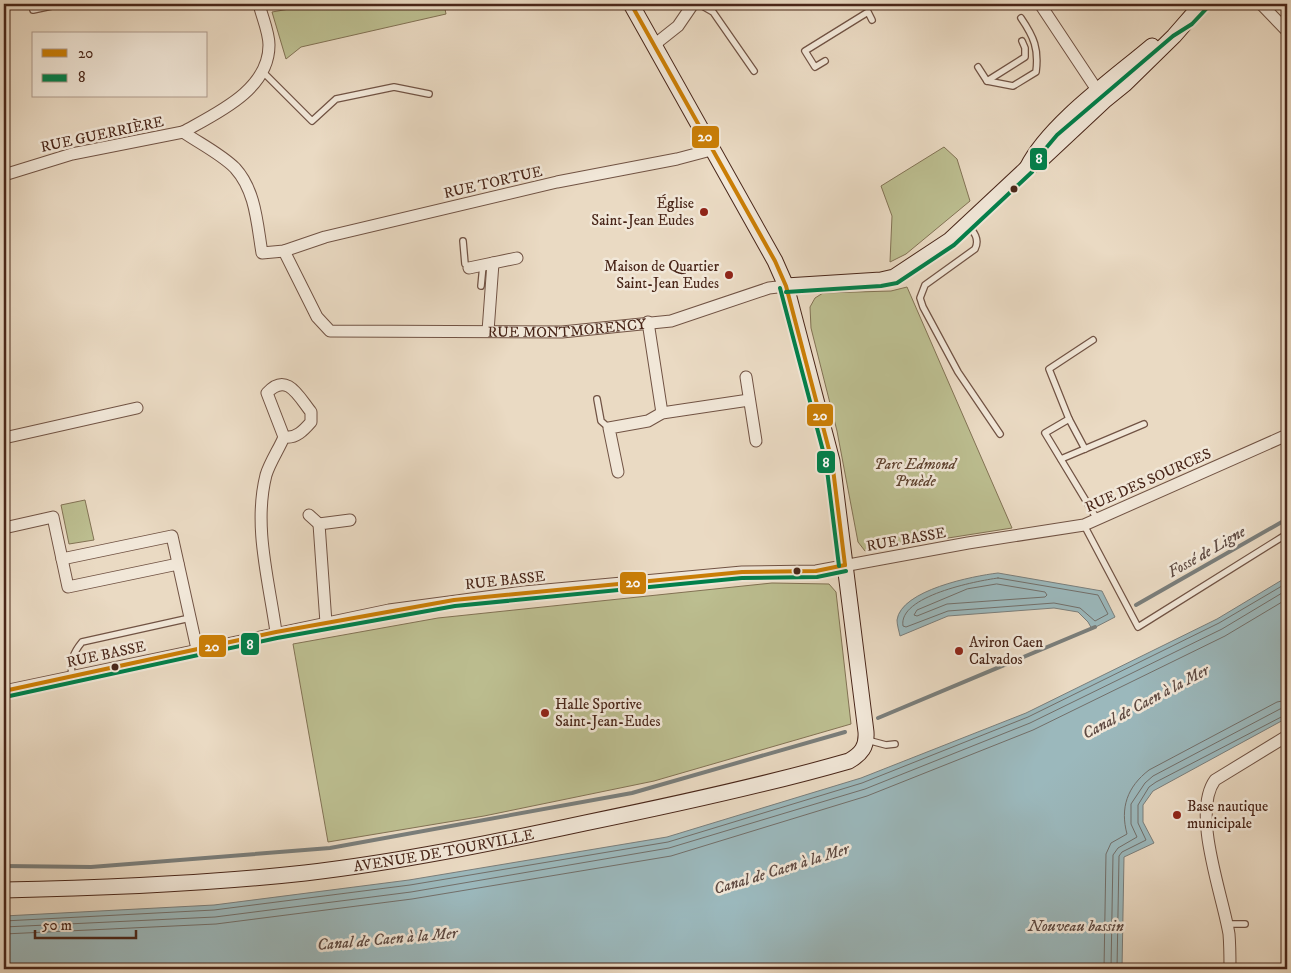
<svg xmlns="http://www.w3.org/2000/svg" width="1291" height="973" viewBox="0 0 1291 973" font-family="'IM FELL DW Pica',serif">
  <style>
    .green { fill: #bcbe90; stroke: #827254 }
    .water { fill: #9bb8bc; stroke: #7a7e7b }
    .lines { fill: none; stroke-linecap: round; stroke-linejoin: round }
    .shore { stroke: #726f6a; stroke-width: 1 }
    .stream { stroke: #7a7e7b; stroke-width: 4 }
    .lane-casing { stroke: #715344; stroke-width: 8 }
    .street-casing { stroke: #715344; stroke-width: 13 }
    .secondary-casing { stroke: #492619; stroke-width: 17 }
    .lane { stroke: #f1e7d8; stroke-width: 5.5 }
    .street { stroke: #f1e7d8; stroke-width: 11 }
    .secondary { stroke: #f1e7d8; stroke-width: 15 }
    .bus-1-casing { stroke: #f1e7d8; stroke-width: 8 }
    .bus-2-casing { stroke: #f1e7d8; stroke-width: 8 }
    .bus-1 { stroke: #ca7e06; stroke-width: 4 }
    .bus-2 { stroke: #00804b; stroke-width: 4 }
    .bus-dot { fill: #492619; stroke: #f1e7d8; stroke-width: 2 }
    .poi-dot { fill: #8f2418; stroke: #f1e7d8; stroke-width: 2 }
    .labels { text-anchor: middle; stroke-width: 5; stroke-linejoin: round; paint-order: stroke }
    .street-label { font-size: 15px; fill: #492619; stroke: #f1e7d8 }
    .poi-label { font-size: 15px; fill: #492619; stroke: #f1e7d8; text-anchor: start }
    .park-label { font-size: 15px; font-style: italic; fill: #604431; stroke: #f1e7d8 }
    .water-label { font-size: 16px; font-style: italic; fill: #5e4a42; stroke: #f1e7d8 }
    .line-badge { stroke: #f1e7d8; stroke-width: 2 }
    .badge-label { font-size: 14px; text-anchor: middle; font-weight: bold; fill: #fff }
  </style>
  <rect width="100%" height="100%" fill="#eadac3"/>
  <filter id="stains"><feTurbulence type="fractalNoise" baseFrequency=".004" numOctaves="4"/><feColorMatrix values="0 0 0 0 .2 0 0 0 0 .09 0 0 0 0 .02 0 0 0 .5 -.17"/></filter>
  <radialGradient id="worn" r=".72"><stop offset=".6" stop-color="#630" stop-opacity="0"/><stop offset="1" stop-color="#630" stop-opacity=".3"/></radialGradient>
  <g class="green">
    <polygon points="318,4 444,4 446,14 301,47 286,59 272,12"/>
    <polygon points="944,147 957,159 970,201 906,254 890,262 892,216 881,186"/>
    <polygon points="907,287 1012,528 865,551 858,542 837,431 811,328 810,307 815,298 823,293 891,291"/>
    <polygon points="85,500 94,540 69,544 61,505"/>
    <polygon points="772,583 829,584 836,592 851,724 654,781 484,816 328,842 293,644 438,618"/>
  </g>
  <g class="water">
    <path d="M998,573L1102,591L1115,617L1092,629L1088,622L1078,612L1054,608L948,616L900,636C899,631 897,625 897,620C901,590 973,576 998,573Z"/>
    <polygon points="1287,577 1287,718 1153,791 1143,805 1143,822 1154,843 1124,857 1122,969 4,969 4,916 214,905 409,880 667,837 861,778 1026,713 1217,619"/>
  </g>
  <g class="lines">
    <g class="shore">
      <path d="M998,578L1098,595L1108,614L1095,621L1080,608L1054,603L948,611L906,627L903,626C898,596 976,581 998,578Z"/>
      <polygon points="997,584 1045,592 1047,595 1045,597 947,604 917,616 914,615 917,610 967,589"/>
      <polyline points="4,921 214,910 410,885 668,842 862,783 1028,717 1219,623 1287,583"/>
      <polyline points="4,927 215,917 411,892 669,848 865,789 1030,723 1222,629 1287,590"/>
      <polyline points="4,934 216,924 412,899 671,856 867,796 1033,730 1225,636 1287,599"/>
      <path d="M1104,969L1106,854L1111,843L1127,834C1120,808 1127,787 1149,770L1277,702L1287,700"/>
      <polyline points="1111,969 1113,855 1118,848 1137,837 1131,824 1131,804 1145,783 1153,776 1280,709 1287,708"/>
      <polyline points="1117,969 1119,856 1122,852 1146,840 1138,823 1138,805 1149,787 1156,782 1287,714"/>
    </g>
    <g class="stream">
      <polyline points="1136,605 1287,519"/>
      <polyline points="878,718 1095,627"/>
      <polyline points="4,866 91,867 330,848 632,793 845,732"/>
    </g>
    <defs>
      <g id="lane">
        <polyline points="699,4 713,12 754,71"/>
        <polyline points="33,10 61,4"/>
        <polyline points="825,61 815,67 805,51 868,12 872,20"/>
        <path d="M978,67L987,81L1013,86L1036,72C1039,49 1034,37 1021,18"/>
        <polyline points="263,72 312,121 336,99 394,87 429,94"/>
        <polyline points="987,81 1025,57 1025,48 1022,41"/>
        <path d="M967,224C974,232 980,239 975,249L925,285L920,298L923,307L958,372L1000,434"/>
        <polyline points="463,241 465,264 471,268"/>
        <polyline points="481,286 483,265"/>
        <polyline points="1093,340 1049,369 1069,419 1045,433 1097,519"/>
        <polyline points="597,399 601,421 609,428"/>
        <polyline points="1069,419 1085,449"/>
        <polyline points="1061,459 1144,424"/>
        <polyline points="1084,525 1138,627 1287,534"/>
        <path d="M72,676C70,661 73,653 82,642L190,618"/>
        <polyline points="867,740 886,745 895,744"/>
        <polyline points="1227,924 1245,924"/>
      </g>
      <g id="street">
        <polyline points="1040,4 1101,96"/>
        <polyline points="1261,4 1287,31"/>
        <polyline points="654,45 678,26 693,4"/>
        <path d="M183,132C217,113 269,90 269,45C269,32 262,17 259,4"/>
        <path d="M4,175L72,154L183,132C199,143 221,154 235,168C256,191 257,224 262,253L284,251L325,237L557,182L677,159L711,150"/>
        <path id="s1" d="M284,251L317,317L330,331L562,332L671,321L769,288L786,286"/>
        <polyline points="469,268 517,258"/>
        <polyline points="648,322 662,413"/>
        <polyline points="488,331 493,263"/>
        <polyline points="746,377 756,441"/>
        <polyline points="4,438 137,408"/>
        <polyline points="618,472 609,428 648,421 662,413 749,400"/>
        <polyline points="309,515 319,524"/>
        <polyline points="4,528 53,517 62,559 172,536 197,649"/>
        <polyline points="62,559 68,587 178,564"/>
        <polyline points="326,623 319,524 350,520"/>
        <path d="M276,632C269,581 253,526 266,475C270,462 279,449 284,437L267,393C287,371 299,397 311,412V422C304,430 296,439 284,437"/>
        <polyline points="4,691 389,610 524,592 742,572 816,571 968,543 1084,525 1287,435"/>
        <path d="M1230,969C1230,957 1230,946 1229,934C1223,896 1191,813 1215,780L1287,736"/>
      </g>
      <g id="secondary">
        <path d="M1027,168C1049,124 1113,79 1152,46"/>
        <polyline points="786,286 881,280 894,277 950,240 1027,168 1043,158 1104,101 1125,84 1174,36 1202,4"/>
        <path id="s2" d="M4,890C104,888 205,884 305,873C399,862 492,843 585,823C673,805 762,786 849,761C861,754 867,747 866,732L832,461L786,286L775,261L631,4"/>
      </g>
    </defs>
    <use href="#lane" class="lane-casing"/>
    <use href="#street" class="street-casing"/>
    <use href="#secondary" class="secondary-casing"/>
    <use href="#lane" class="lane"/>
    <use href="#street" class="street"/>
    <use href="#secondary" class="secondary"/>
    <defs>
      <g id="bus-1">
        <polyline points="631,4 775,261 786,286 832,461 845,565"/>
        <polyline points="4,691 276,632 454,600 742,572 816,571 845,565"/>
      </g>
      <g id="bus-2">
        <polyline points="780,288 826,462 839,566"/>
        <polyline points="786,292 881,286 897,283 954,245 1032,172 1041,154 1057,135 1173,36 1192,24 1207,8"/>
        <polyline points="5,697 277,638 455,606 742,578 817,577 846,571"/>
      </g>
    </defs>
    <use href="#bus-1" class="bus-1-casing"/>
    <use href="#bus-2" class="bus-2-casing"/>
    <use href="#bus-1" class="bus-1"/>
    <use href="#bus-2" class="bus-2"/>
  </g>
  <g class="bus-dot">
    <circle cx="1014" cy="189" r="4.5"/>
    <circle cx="797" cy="571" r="4.5"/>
    <circle cx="115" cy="667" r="4.5"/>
  </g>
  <g class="poi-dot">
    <circle cx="704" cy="212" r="5"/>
    <circle cx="729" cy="275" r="5"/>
    <circle cx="959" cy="651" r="5"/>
    <circle cx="545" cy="713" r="5"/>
    <circle cx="1177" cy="815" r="5"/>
  </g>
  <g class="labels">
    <g class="street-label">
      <text transform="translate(102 134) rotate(-12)" y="5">RUE GUERRIÈRE</text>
      <text transform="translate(493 182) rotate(-13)" y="5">RUE TORTUE</text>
      <text dy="5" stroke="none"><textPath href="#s1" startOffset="330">RUE MONTMORENCY</textPath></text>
      <text transform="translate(1148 480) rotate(-24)" y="5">RUE DES SOURCES</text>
      <text transform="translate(906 539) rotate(-10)" y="5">RUE BASSE</text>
      <text transform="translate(505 580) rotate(-6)" y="5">RUE BASSE</text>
      <text transform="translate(106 654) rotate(-12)" y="5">RUE BASSE</text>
      <text dy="5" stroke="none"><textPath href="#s2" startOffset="442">AVENUE DE TOURVILLE</textPath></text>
    </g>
    <g class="poi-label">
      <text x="694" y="208" text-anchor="end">Église<tspan x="694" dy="17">Saint-Jean Eudes</tspan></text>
      <text x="719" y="271" text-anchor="end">Maison de Quartier<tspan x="719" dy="17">Saint-Jean Eudes</tspan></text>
      <text x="969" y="647">Aviron Caen<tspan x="969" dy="17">Calvados</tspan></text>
      <text x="555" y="709">Halle Sportive<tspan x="555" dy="17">Saint-Jean-Eudes</tspan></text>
      <text x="1187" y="811">Base nautique<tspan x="1187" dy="17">municipale</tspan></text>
    </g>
    <g class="park-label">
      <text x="915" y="469">Parc Edmond<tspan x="915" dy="17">Pruède</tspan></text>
    </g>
    <g class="water-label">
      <text transform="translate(1206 551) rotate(-30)" y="6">Fossé de Ligne</text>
      <text transform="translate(1145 701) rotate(-28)" y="6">Canal de Caen à la Mer</text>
      <text transform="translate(781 868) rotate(-17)" y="6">Canal de Caen à la Mer</text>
      <text x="1076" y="931">Nouveau bassin</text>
      <text transform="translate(387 938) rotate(-5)" y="6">Canal de Caen à la Mer</text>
    </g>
  </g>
  <g class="line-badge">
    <rect x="691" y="125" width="29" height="24" rx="5" fill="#ca7e06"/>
    <rect x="1029" y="147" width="19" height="24" rx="5" fill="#00804b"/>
    <rect x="806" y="403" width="28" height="24" rx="5" fill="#ca7e06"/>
    <rect x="816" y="450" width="20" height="24" rx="5" fill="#00804b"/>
    <rect x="619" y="571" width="28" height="24" rx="5" fill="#ca7e06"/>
    <rect x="240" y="632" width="20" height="24" rx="5" fill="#00804b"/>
    <rect x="198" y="634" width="29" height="24" rx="5" fill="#ca7e06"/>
  </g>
  <g class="badge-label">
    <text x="705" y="141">20</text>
    <text x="1039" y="163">8</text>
    <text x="820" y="420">20</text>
    <text x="826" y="467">8</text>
    <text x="633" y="587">20</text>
    <text x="250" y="649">8</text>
    <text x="212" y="651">20</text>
  </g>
  <rect width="1291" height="973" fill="none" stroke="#eadac3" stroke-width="20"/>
  <rect x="5" y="5" width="1281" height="963" fill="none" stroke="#492619" stroke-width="2.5"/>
  <rect x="10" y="10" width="1271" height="953" fill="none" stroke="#492619"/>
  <rect x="32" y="32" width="175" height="65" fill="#f1e7d8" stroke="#ae9a8c"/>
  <rect x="42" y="49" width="25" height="8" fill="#ca7e06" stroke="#ae9a8c"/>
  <text x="78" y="58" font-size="15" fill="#492619">20</text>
  <rect x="42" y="74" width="25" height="8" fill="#00804b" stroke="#ae9a8c"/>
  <text x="78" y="82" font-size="15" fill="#492619">8</text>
  <path d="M35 930v8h101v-8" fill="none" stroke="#492619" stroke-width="2.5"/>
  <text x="42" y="930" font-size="15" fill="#492619" stroke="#f1e7d8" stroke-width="4" paint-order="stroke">50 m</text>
  <rect width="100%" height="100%" filter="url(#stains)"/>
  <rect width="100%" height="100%" fill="url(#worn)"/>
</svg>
